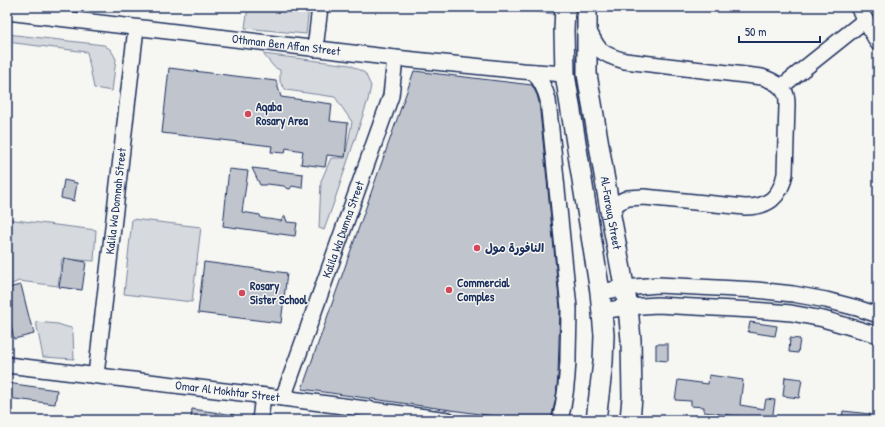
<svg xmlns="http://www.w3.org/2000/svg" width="885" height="427" viewBox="0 0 885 427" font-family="'Patrick Hand','Playpen Sans Arabic',sans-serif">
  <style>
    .green { fill: #d6d9dd; stroke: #78849e }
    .building { fill: #c0c4cd; stroke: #1b2f5e }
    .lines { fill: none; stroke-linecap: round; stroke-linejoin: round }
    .minor-casing { stroke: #1b2f5e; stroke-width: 18 }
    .major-casing { stroke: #1b2f5e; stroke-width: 22 }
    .minor { stroke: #f6f6f2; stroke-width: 15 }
    .major { stroke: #f6f6f2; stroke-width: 19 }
    .poi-dot { fill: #d1495b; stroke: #f6f6f2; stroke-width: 1.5 }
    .labels { text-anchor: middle; stroke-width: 3; stroke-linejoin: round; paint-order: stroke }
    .street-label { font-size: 12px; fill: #1b2f5e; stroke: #f6f6f2 }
    .poi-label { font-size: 12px; font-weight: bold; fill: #1b2f5e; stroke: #f6f6f2; text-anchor: start }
  </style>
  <rect width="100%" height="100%" fill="#f6f6f2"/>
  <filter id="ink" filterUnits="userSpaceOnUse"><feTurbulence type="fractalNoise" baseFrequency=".025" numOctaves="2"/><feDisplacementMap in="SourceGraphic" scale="8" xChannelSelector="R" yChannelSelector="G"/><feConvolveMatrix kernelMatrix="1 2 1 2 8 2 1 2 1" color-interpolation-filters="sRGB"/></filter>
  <g filter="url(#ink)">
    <g class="green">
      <polygon points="248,7 309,7 306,34 245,28"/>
      <polygon points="498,7 555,7 554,14"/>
      <polygon points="7,34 104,45 111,50 116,59 112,91 94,88 87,52 7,42"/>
      <polygon points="263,54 350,65 365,73 371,86 368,100 333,205 324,230 319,228 321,181 331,158 345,158 352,122 335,97 286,90 280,82 280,70 274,67"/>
      <polygon points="7,219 96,230 94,261 62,259 58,286 19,281 7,286"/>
      <polygon points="132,219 201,227 192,302 124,294"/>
      <polygon points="36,322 58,324 67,327 72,328 73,333 74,359 43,357"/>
    </g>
    <g class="building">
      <polygon points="169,68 276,81 281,97 332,104 330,121 348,123 345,157 327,155 325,167 301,164 303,151 286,148 285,153 271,152 272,146 162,133"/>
      <polygon points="414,71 532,85 537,95 539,102 560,308 558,375 556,397 551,420 522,420 302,389"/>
      <polygon points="252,168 303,174 302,188 292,186 290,189 286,188 284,186 267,184 265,185 260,185"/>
      <polygon points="229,169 248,171 242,212 260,215 261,218 281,221 285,216 287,222 297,223 295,236 223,226"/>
      <polygon points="64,180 77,183 74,201 61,198"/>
      <polygon points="64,258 86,262 82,290 59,287"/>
      <polygon points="204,262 287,273 281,323 198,313"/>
      <polygon points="21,285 31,325 32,325 34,334 14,339 11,326 7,326 7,288"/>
      <polygon points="750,322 777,326 775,336 748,332"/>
      <polygon points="790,338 800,339 798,353 789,352"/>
      <polygon points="656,344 668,344 668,361 656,360"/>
      <polygon points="709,375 743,380 740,405 764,409 766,399 775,400 772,420 746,420 746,417 704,412 704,407 691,406 691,401 675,400 678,380 708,384"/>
      <polygon points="785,377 802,379 799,398 783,396"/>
      <polygon points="7,383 57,390 55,404 7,398"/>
      <polygon points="192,409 234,415 234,420 191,419"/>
      <polygon points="843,411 870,414 869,420 842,420"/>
    </g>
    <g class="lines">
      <defs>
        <g id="minor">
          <polyline points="858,7 878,43"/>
          <path id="s1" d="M7,12L395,58L522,71L565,74"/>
          <path d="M587,27C598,51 600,54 625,61L762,77C771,80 783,85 786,95C787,98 787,102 787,105L785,174C780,198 768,207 745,207L644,197L628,198L617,203L611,216"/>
          <polyline points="315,49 320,7"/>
          <path d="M534,72C541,82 545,88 548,100L569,308C569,326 568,343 568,361C567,381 565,401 560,420"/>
          <polyline points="781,87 865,20"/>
          <polyline points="600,292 624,288 658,285 756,290 793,294 826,300 857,308 878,315"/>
          <polyline points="601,311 628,307 657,305 753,310 791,313 823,319 878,335"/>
          <path id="s2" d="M7,365L283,398L448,420"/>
          <path id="s3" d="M96,375L136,28"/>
          <path id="s4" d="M283,398L391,96L395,58"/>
          <polyline points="260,420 263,396"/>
        </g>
        <g id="major">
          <polyline points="565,7 564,30 565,74 600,292 604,335 603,362 596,420"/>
          <path id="s5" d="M587,7V74L611,216L628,307L631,340L632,397L630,420"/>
        </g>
      </defs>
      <use href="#minor" class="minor-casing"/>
      <use href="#major" class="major-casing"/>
      <use href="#minor" class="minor"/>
      <use href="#major" class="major"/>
    </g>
  </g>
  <g class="poi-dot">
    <circle cx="248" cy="114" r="4"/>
    <circle cx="477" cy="248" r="4"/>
    <circle cx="449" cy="290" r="4"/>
    <circle cx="242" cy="293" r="4"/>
  </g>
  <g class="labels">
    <g class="street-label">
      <text dy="4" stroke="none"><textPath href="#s1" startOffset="281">Othman Ben Affan Street</textPath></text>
      <text dy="4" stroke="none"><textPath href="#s3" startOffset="175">Kalila Wa Domnah Street</textPath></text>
      <text dy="4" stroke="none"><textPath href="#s5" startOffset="208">Al-Farouq Street</textPath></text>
      <text dy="4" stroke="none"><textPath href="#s4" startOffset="179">Kalila Wa Dumna Street</textPath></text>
      <text dy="4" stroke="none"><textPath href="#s2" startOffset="222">Omar Al Mokhtar Street</textPath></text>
    </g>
    <g class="poi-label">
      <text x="256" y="111">Aqaba<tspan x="256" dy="14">Rosary Area</tspan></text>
      <text x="485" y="252">النافورة مول</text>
      <text x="457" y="287">Commercial<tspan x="457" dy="14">Comples</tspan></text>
      <text x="250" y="290">Rosary<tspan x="250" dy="14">Sister School</tspan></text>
    </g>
  </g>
  <rect width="885" height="427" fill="none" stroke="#f6f6f2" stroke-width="24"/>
  <rect x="12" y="12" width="861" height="403" fill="none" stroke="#1b2f5e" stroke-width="1.5" filter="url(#ink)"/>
  <path d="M739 36v6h81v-6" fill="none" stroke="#1b2f5e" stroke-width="2"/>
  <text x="745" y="36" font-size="12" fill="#1b2f5e" stroke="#f6f6f2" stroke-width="3" paint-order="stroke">50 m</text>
</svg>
